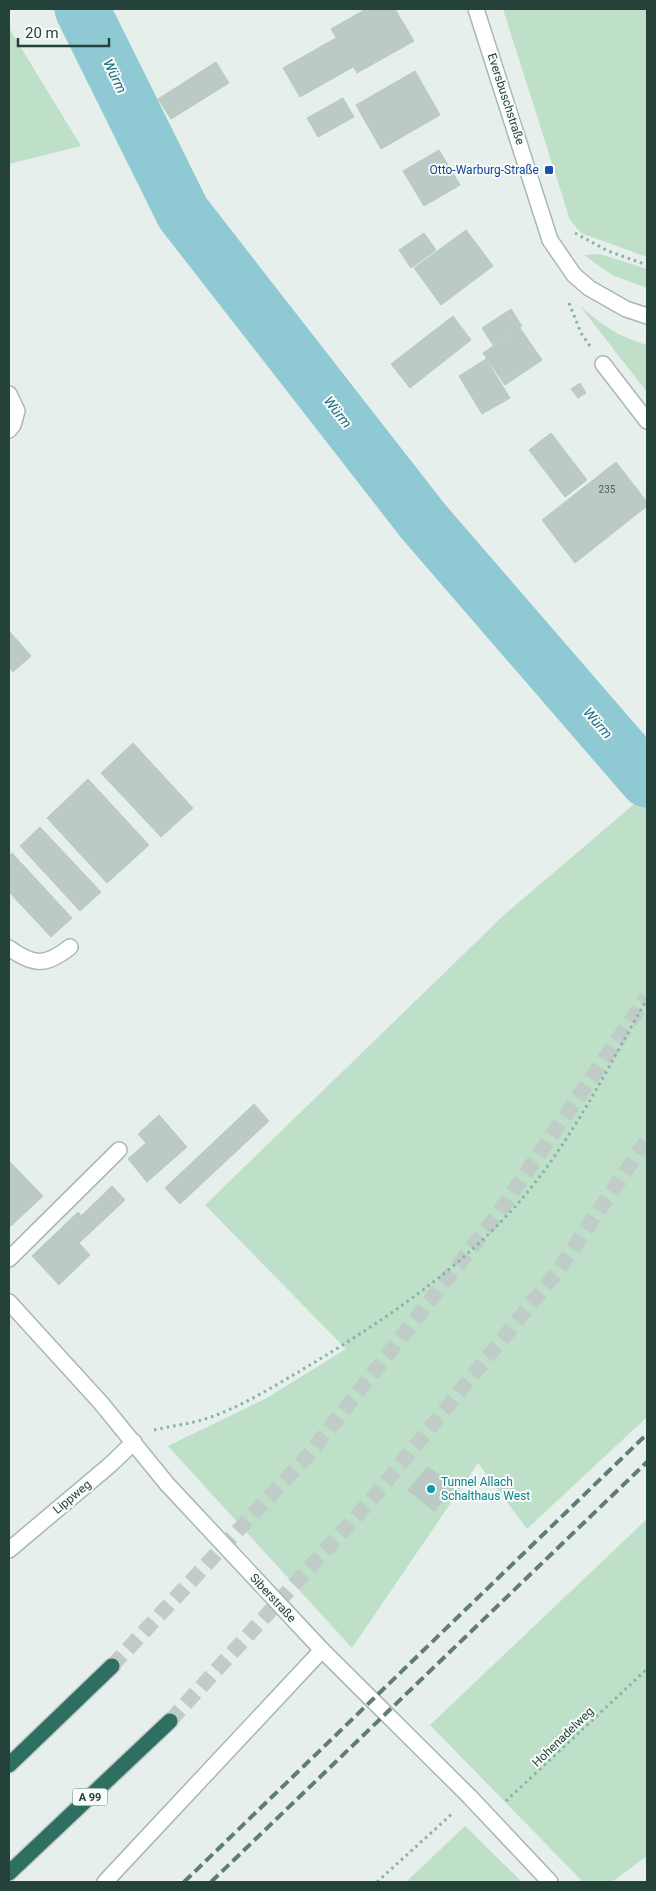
<svg xmlns="http://www.w3.org/2000/svg" width="656" height="1891" viewBox="0 0 656 1891" font-family="Roboto,sans-serif">
  <style>
    .green { fill: #bfe0c8 }
    .lines { fill: none; stroke-linecap: round; stroke-linejoin: round }
    .river { stroke: #8ec9d4; stroke-width: 55 }
    .building { fill: #bbcac4; stroke: #b8c9c2 }
    .motorway-tunnel { stroke: #bfccc8; stroke-width: 15; stroke-dasharray: 15 8; stroke-linecap: butt }
    .service-casing { stroke: #a8b8b2; stroke-width: 18 }
    .minor-casing { stroke: #a8b8b2; stroke-width: 18 }
    .motorway-casing { stroke: #c2cac8; stroke-width: 18 }
    .path { stroke: #86b3a5; stroke-width: 3; stroke-dasharray: 2.5 4; stroke-linecap: butt }
    .service { stroke: #fff; stroke-width: 15 }
    .minor { stroke: #fff; stroke-width: 15 }
    .motorway { stroke: #2f6f62; stroke-width: 15 }
    .rail { stroke: #5f7d75; stroke-width: 4; stroke-dasharray: 10 5; stroke-linecap: butt }
    .transit-dot { fill: #1a4fb4; stroke: #f7fbf9; stroke-width: 2 }
    .culture-dot { fill: #0f9aa8; stroke: #f7fbf9; stroke-width: 2 }
    .labels { text-anchor: middle; stroke-width: 4; stroke-linejoin: round; paint-order: stroke }
    .number-label { font-size: 10px; fill: #4a645c }
    .shield { fill: #f7fbf9; stroke: #637a73; stroke-width: 1 }
    .shield-label { font-size: 11px; font-weight: bold; fill: #24423a }
    .street-label { font-size: 12px; fill: #24423a; stroke: #f7fbf9 }
    .transit-label { font-size: 12px; fill: #164399; stroke: #f7fbf9; text-anchor: end }
    .culture-label { font-size: 12px; fill: #0d838f; stroke: #f7fbf9; text-anchor: start }
    .water-label { font-size: 14px; font-style: italic; fill: #1c6f80; stroke: #f7fbf9 }
  </style>
  <rect width="100%" height="100%" fill="#e6efeb"/>
  <g class="green">
    <polygon points="503,9 647,9 647,257 581,233 570,220"/>
    <polygon points="9,28 81,146 9,164"/>
    <polygon points="600,254 647,269 647,288 612,275 584,255"/>
    <path d="M580,306C602,325 619,337 647,345V392Z"/>
    <polygon points="647,793 647,1417 527,1529 478,1463 352,1648 168,1446 265,1399 346,1349 205,1205 505,914"/>
    <polygon points="647,1519 647,1856 612,1882 583,1882 430,1725"/>
    <polygon points="465,1826 522,1882 406,1882"/>
  </g>
  <g class="lines">
    <polyline class="river" points="82,9 183,213 423,521 647,780"/>
  </g>
  <g class="building">
    <polygon points="366,9 395,9 414,41 357,73 331,29"/>
    <polygon points="336,38 353,67 300,97 283,68"/>
    <polygon points="216,62 229,83 171,119 158,99"/>
    <polygon points="415,71 440,115 381,149 356,105"/>
    <polygon points="343,98 354,117 318,137 307,118"/>
    <polygon points="439,150 460,185 424,206 403,171"/>
    <polygon points="466,230 493,266 441,305 414,268"/>
    <polygon points="424,233 436,250 411,268 399,250"/>
    <polygon points="511,309 522,326 493,345 482,328"/>
    <polygon points="453,316 471,340 410,388 391,364"/>
    <polygon points="520,328 542,360 505,385 483,353"/>
    <polygon points="486,359 510,398 482,414 459,376"/>
    <polygon points="580,383 586,393 578,398 571,389"/>
    <polygon points="551,433 587,480 565,497 529,450"/>
    <polygon points="616,462 647,502 647,506 575,563 542,520"/>
    <polygon points="10,632 31,656 13,672 9,667"/>
    <polygon points="133,743 193,808 161,837 101,773"/>
    <polygon points="88,779 149,845 107,883 47,818"/>
    <polygon points="40,827 101,892 80,911 20,846"/>
    <polygon points="12,853 72,918 51,937 9,892 9,856"/>
    <polygon points="254,1104 269,1121 180,1204 165,1188"/>
    <polygon points="159,1115 187,1147 147,1182 128,1159 146,1143 138,1134"/>
    <polygon points="9,1161 43,1196 11,1226 9,1224"/>
    <polygon points="112,1186 125,1200 79,1243 90,1255 59,1285 32,1256 78,1212 81,1216"/>
    <polygon points="428,1467 454,1487 434,1511 408,1490"/>
  </g>
  <g class="lines">
    <g class="motorway-tunnel">
      <polyline points="112,1666 311,1452 495,1218 647,997"/>
      <polyline points="170,1721 372,1499 557,1272 647,1140"/>
    </g>
    <defs>
      <g id="service">
        <polyline points="603,364 647,421"/>
        <polyline points="9,394 17,411 13,425 9,430"/>
        <path d="M9,948C34,966 46,966 70,947"/>
        <polyline points="9,1259 119,1150"/>
        <polyline points="105,1882 322,1650"/>
      </g>
      <g id="minor">
        <polyline points="476,9 550,240 574,275 589,288 626,309 647,316"/>
        <polyline points="9,1302 101,1403 167,1484 322,1650 470,1797 550,1882"/>
        <polyline points="9,1550 110,1465 134,1442"/>
      </g>
      <g id="motorway">
        <polyline points="9,1765 112,1666"/>
        <polyline points="9,1873 170,1721"/>
      </g>
    </defs>
    <use href="#service" class="service-casing"/>
    <use href="#minor" class="minor-casing"/>
    <use href="#motorway" class="motorway-casing"/>
    <g class="path">
      <polyline points="575,233 608,251 647,265"/>
      <polyline points="569,303 581,333 590,346"/>
      <path d="M154,1430C171,1426 189,1424 205,1419C237,1409 271,1388 300,1371C379,1324 459,1271 520,1201C572,1141 608,1067 647,999"/>
      <polyline points="506,1801 647,1669"/>
      <polyline points="377,1882 454,1812"/>
    </g>
    <use href="#service" class="service"/>
    <use href="#minor" class="minor"/>
    <use href="#motorway" class="motorway"/>
    <g class="rail">
      <polyline points="184,1882 647,1434"/>
      <polyline points="211,1882 647,1462"/>
    </g>
  </g>
  <rect class="transit-dot" x="544" y="165" width="10" height="10" rx="2.5"/>
  <circle class="culture-dot" cx="431" cy="1489" r="5"/>
  <g class="labels">
    <g class="number-label">
      <text x="607" y="493">235</text>
    </g>
    <rect class="shield" x="72.5" y="1788.5" width="35" height="17" rx="4"/>
    <g class="shield-label">
      <text x="90" y="1801">A 99</text>
    </g>
    <g class="street-label">
      <text transform="translate(506 99) rotate(72)" y="4">Eversbuschstraße</text>
      <text transform="translate(72 1497) rotate(-40)" y="4">Lippweg</text>
      <text transform="translate(273 1598) rotate(47)" y="4">Siberstraße</text>
      <text transform="translate(563 1737) rotate(-44)" y="4">Hohenadelweg</text>
    </g>
    <g class="transit-label">
      <text x="539" y="174">Otto-Warburg-Straße</text>
    </g>
    <g class="culture-label">
      <text x="441" y="1486">Tunnel Allach<tspan x="441" dy="14">Schalthaus West</tspan></text>
    </g>
    <g class="water-label">
      <text transform="translate(115 76) rotate(64)" y="5">Würm</text>
      <text transform="translate(338 412) rotate(52)" y="5">Würm</text>
      <text transform="translate(598 723) rotate(49)" y="5">Würm</text>
    </g>
  </g>
  <rect width="656" height="1891" fill="none" stroke="#24423a" stroke-width="20"/>
  <path d="M18 38v8h91v-8" fill="none" stroke="#24423a" stroke-width="2.5"/>
  <text x="25" y="38" font-size="15" fill="#24423a" stroke="#f7fbf9" stroke-width="4" paint-order="stroke">20 m</text>
</svg>
